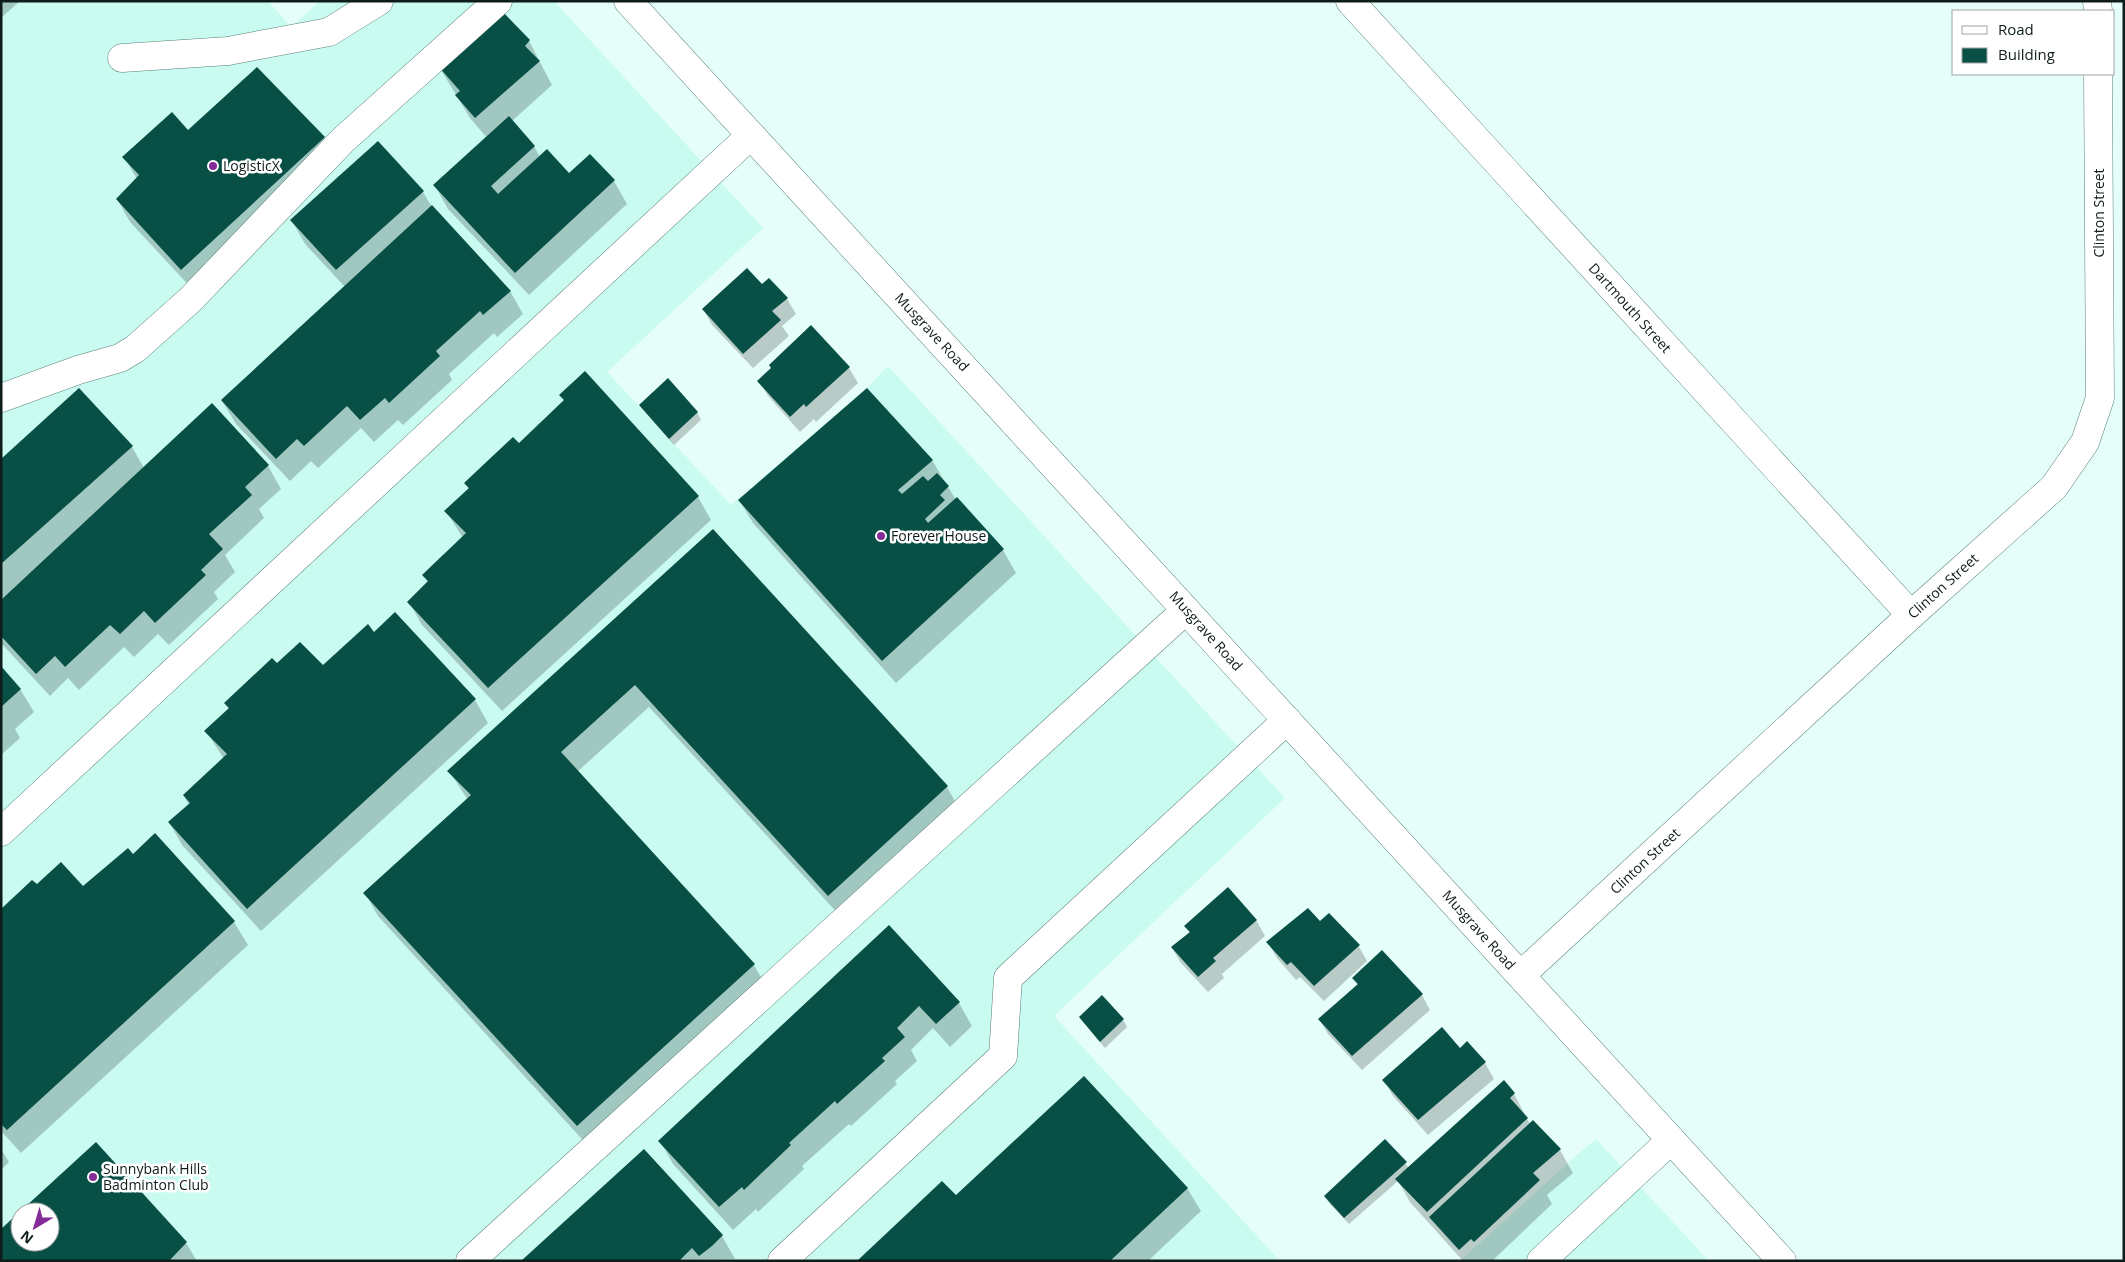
<svg xmlns="http://www.w3.org/2000/svg" width="2125" height="1262" viewBox="0 0 2125 1262" font-family="'Open Sans',sans-serif">
  <style>
    .built { fill: #c9fbf1; fill-rule: evenodd }
    .shadow { fill: #0003 }
    .building { fill: #084f46; fill-rule: evenodd }
    .lines { fill: none; stroke-linecap: round; stroke-linejoin: round }
    .minor-casing { stroke: #5b8079; stroke-width: 29 }
    .minor { stroke: #fff; stroke-width: 28 }
    .poi-dot { fill: #842b98; stroke: #fff; stroke-width: 2 }
    .labels { text-anchor: middle; stroke-width: 5; stroke-linejoin: round; paint-order: stroke }
    .poi-label { font-size: 14px; fill: #0e1c1a; stroke: #fff; text-anchor: start }
    .street-label { font-size: 14px; fill: #0e1c1a; stroke: #fff }
  </style>
  <rect width="100%" height="100%" fill="#e6fef9"/>
  <g class="built">
    <path d="M1,1H268L291,27L320,1H554L763,228L607,372L731,505L867,388L888,366L1285,798L1054,1016L1280,1261H1ZM20,1212H50V1242H20Z"/>
    <polygon points="1596,1139 1709,1261 1460,1261 1577,1155"/>
  </g>
  <g class="shadow">
    <polygon points="1,1 20,1 2,17"/>
    <polygon points="500,11 529,41 552,85 512,121 534,146 540,157 569,175 589,155 614,181 627,204 529,295 448,209 435,186 487,138 470,118 438,65"/>
    <polygon points="257,68 324,138 338,161 195,292 130,222 117,199 137,179 124,157 188,132"/>
    <polygon points="378,143 423,192 432,207 510,291 523,314 497,337 494,333 449,374 452,380 403,425 398,420 374,442 361,428 318,468 311,461 290,481 236,424 222,401 345,287 305,244 292,221"/>
    <polygon points="769,279 787,299 796,314 782,326 789,336 753,368 712,325 703,309 762,286"/>
    <polygon points="849,368 858,383 816,422 814,419 800,432 768,396 759,381"/>
    <polygon points="561,395 698,497 711,520 502,711 422,625 409,602 428,583 424,575 463,538 446,511 469,490 466,484 519,444 565,402"/>
    <polygon points="640,406 697,412 701,420 674,445"/>
    <polygon points="132,447 144,468 268,466 281,489 259,509 264,518 225,555 235,572 214,592 218,599 169,645 158,634 134,657 124,647 79,690 68,678 50,696 1,643 1,460"/>
    <polygon points="932,460 956,500 1003,550 1016,573 896,683 753,523 739,500"/>
    <polygon points="712,531 947,787 960,810 842,918 649,707 577,772 754,965 767,988 591,1149 378,916 365,893 468,800 449,771"/>
    <polygon points="374,634 475,700 488,723 261,931 182,845 169,822 189,805 184,796 224,759 206,731 229,710 226,704 277,664 323,667"/>
    <polygon points="1,668 20,689 34,712 15,729 20,738 1,755"/>
    <polygon points="155,835 234,922 248,945 21,1153 1,1131 1,910 37,886 83,888 133,856"/>
    <polygon points="1256,920 1265,936 1222,974 1224,978 1208,992 1181,963 1172,948 1190,933 1185,926"/>
    <polygon points="1320,923 1358,945 1367,961 1324,1001 1300,977 1296,980 1277,958 1268,943"/>
    <polygon points="889,927 959,1003 972,1026 950,1047 933,1028 911,1050 917,1061 895,1081 897,1084 851,1126 849,1124 802,1166 804,1169 758,1212 756,1209 733,1230 673,1164 660,1141"/>
    <polygon points="1353,978 1422,995 1430,1010 1362,1070 1328,1034 1319,1019 1358,986"/>
    <polygon points="1080,1018 1123,1020 1127,1027 1105,1048"/>
    <polygon points="1467,1043 1485,1063 1494,1079 1428,1135 1393,1096 1384,1080 1460,1049"/>
    <polygon points="1503,1082 1514,1094 1530,1124 1533,1121 1560,1150 1573,1173 1547,1195 1552,1204 1492,1261 1463,1261 1410,1202 1398,1181 1349,1224 1330,1204 1325,1197 1385,1140 1409,1168"/>
    <polygon points="96,1144 186,1243 197,1261 1,1261 20,1213 20,1242 50,1242 50,1212 21,1212"/>
    <polygon points="1,1149 9,1162 1,1170"/>
    <polygon points="644,1151 722,1236 735,1259 523,1261"/>
    <polygon points="1187,1188 1201,1211 1148,1261 859,1261 955,1197"/>
  </g>
  <g class="building">
    <polygon points="500,9 530,40 525,46 540,61 475,118 455,95 460,91 437,65"/>
    <polygon points="257,67 325,137 181,270 116,199 139,175 122,157 172,112 188,130"/>
    <polygon points="509,116 535,146 491,186 498,194 547,149 569,173 590,154 615,180 515,273 433,185"/>
    <polygon points="378,141 424,191 336,270 290,220"/>
    <polygon points="432,205 511,291 483,315 480,311 436,351 440,356 389,403 385,398 360,420 347,406 304,446 297,439 276,459 221,400"/>
    <polygon points="747,268 762,284 769,278 788,298 772,311 781,320 743,354 702,309"/>
    <polygon points="811,325 850,367 806,407 804,404 790,417 757,381 771,368 769,365"/>
    <polygon points="585,371 699,496 488,688 407,602 428,581 422,575 466,533 444,511 469,488 464,483 513,437 519,443 564,400 559,395"/>
    <polygon points="668,378 698,412 669,439 639,405"/>
    <polygon points="79,388 133,446 1,564 1,459"/>
    <polygon points="867,388 933,460 898,490 902,494 923,476 928,481 937,473 949,486 940,495 945,500 925,519 928,523 957,497 1004,549 882,661 738,500"/>
    <polygon points="212,403 269,465 245,487 252,495 209,534 223,549 201,570 206,575 155,623 144,611 120,634 110,625 65,667 55,656 36,674 1,636 1,600"/>
    <polygon points="713,529 948,786 828,896 635,685 561,752 755,964 577,1126 363,893 471,795 447,771"/>
    <polygon points="395,612 476,699 247,909 168,822 190,803 183,795 227,754 204,731 229,708 224,703 272,658 277,663 300,642 323,665 368,624 374,632"/>
    <polygon points="1,666 21,689 1,707"/>
    <polygon points="155,833 235,921 7,1130 1,1124 1,909 32,880 37,884 61,862 83,886 128,848 133,854"/>
    <polygon points="1228,887 1257,920 1213,958 1216,961 1198,977 1171,947 1190,932 1184,926"/>
    <polygon points="1308,908 1320,921 1329,913 1360,945 1314,986 1291,962 1287,965 1266,942"/>
    <polygon points="889,925 960,1002 936,1024 919,1006 897,1028 905,1037 882,1058 885,1061 837,1104 835,1101 789,1143 791,1145 744,1190 742,1187 719,1207 658,1141"/>
    <polygon points="1382,950 1423,994 1352,1056 1318,1019 1358,984 1352,978"/>
    <polygon points="1102,995 1124,1019 1100,1042 1079,1017"/>
    <polygon points="1442,1027 1460,1048 1467,1041 1486,1062 1418,1120 1382,1080"/>
    <polygon points="1084,1076 1188,1188 1110,1261 857,1261 942,1181 956,1195"/>
    <polygon points="1504,1080 1515,1093 1510,1098 1528,1118 1427,1212 1395,1179"/>
    <polygon points="1533,1120 1561,1149 1533,1173 1540,1180 1474,1242 1471,1239 1459,1250 1429,1217"/>
    <polygon points="1385,1139 1407,1162 1344,1218 1324,1196"/>
    <path d="M96,1142L187,1242L169,1261H1V1229ZM20,1212H50V1242H20Z"/>
    <polygon points="644,1149 723,1235 712,1246 699,1256 692,1248 679,1261 521,1261"/>
  </g>
  <g class="lines">
    <defs>
      <g id="minor">
        <polyline points="628,1 1782,1261"/>
        <polyline points="1350,1 1911,615"/>
        <polyline points="2097,1 2098,11"/>
        <polyline points="122,58 228,51 329,32 379,1"/>
        <polyline points="1,398 78,370 120,358 135,349 190,300 343,140 498,1"/>
        <polyline points="1,832 751,135"/>
        <polyline points="1521,975 1911,615 2054,487 2085,442 2100,398 2098,74"/>
        <polyline points="470,1261 1186,610"/>
        <polyline points="782,1261 1003,1056 1008,978 1287,720"/>
        <polyline points="1541,1261 1671,1140"/>
      </g>
    </defs>
    <use href="#minor" class="minor-casing"/>
    <use href="#minor" class="minor"/>
  </g>
  <g class="poi-dot">
    <circle cx="213" cy="166" r="5"/>
    <circle cx="881" cy="536" r="5"/>
    <circle cx="93" cy="1177" r="5"/>
  </g>
  <g class="labels">
    <g class="poi-label">
      <text x="223" y="171">LogisticX</text>
      <text x="891" y="541">Forever House</text>
      <text x="103" y="1174">Sunnybank Hills<tspan x="103" dy="16">Badminton Club</tspan></text>
    </g>
    <g class="street-label">
      <text transform="translate(2099 213) rotate(-90)" y="5">Clinton Street</text>
      <text transform="translate(1630 308) rotate(48)" y="5">Dartmouth Street</text>
      <text transform="translate(932 332) rotate(47)" y="5">Musgrave Road</text>
      <text transform="translate(1943 586) rotate(-42)" y="5">Clinton Street</text>
      <text transform="translate(1206 631) rotate(48)" y="5">Musgrave Road</text>
      <text transform="translate(1645 861) rotate(-43)" y="5">Clinton Street</text>
      <text transform="translate(1479 930) rotate(48)" y="5">Musgrave Road</text>
    </g>
  </g>
  <rect width="2125" height="1262" fill="none" stroke="#0e1c1a" stroke-width="5"/>
  <rect x="1952" y="10" width="162" height="65" fill="#ffffff" stroke="#9fa4a3"/>
  <rect x="1962" y="26" width="25" height="8" fill="#ffffff" stroke="#9fa4a3"/>
  <text x="1998" y="35" font-size="15" fill="#0e1c1a">Road</text>
  <rect x="1962" y="48" width="25" height="15" fill="#084f46" stroke="#9fa4a3"/>
  <text x="1998" y="60" font-size="15" fill="#0e1c1a">Building</text>
  <g transform="translate(35 1227) rotate(218)"><circle r="24" fill="#ffffff" stroke="#9fa4a3"/>
  <path d="M0-4L9 19L0 12L-9 19Z" fill="#842b98"/>
  <text y="-8" font-size="14" font-weight="bold" text-anchor="middle" fill="#0e1c1a">N</text>
  </g>
</svg>
